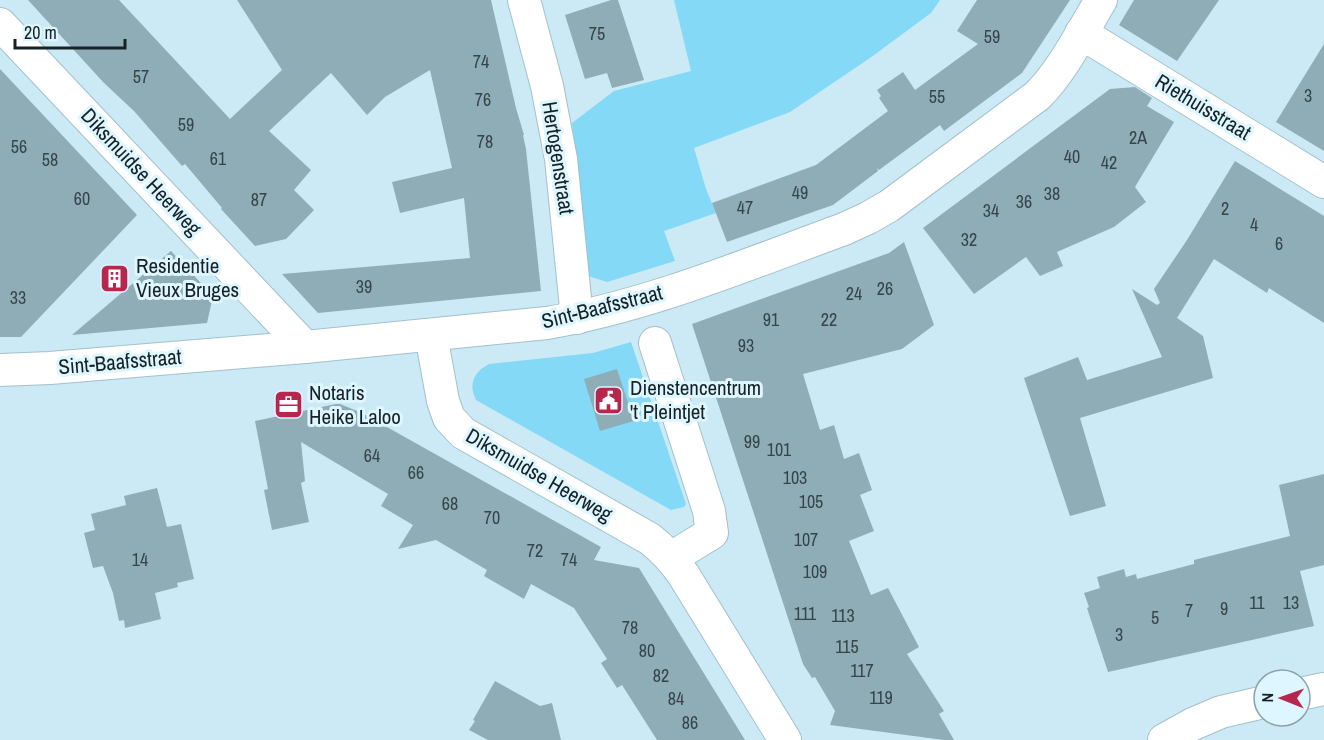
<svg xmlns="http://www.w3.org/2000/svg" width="1324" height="740" viewBox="0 0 1324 740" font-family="'Archivo Narrow',sans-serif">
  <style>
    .green { fill: #83d9f6 }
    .building { fill: #8fadb7 }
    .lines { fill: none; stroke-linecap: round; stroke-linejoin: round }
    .minor-casing { stroke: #a2c1cb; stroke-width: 34 }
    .minor { stroke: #fff; stroke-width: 32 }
    .labels { text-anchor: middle; stroke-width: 6; stroke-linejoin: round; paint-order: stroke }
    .number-label { font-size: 18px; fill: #35454a }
    .street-label { font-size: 21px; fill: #172226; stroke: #ddf6ff }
    .poi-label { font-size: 21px; fill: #172226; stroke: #ddf6ff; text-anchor: start }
  </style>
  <rect width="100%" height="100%" fill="#cbeaf5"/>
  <g class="green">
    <polygon points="674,0 940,0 931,13 870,58 790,112 694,148 706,189 716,213 664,231 675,261 607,282 588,276 572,123 614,91 691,71"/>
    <path d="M631,342L686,504L684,507L671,510L476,400C468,384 474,372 489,364L593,353Z"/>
  </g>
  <g class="building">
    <polygon points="28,0 119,0 230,119 282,70 237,0 491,0 516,108 524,135 523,135 526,149 541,291 318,313 282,274 470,258 464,198 400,213 392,182 452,168 430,70 385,97 367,115 331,73 269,131 311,170 294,190 314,210 286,239 255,246 221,209 222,208 185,164 182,166 134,111 104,83"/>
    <polygon points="611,0 618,0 644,80 612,88 607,73 585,79 565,15"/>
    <polygon points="977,0 1070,0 1022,73 944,131 940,125 879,170 877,168 878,171 833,205 727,242 712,203 816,165 888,111 879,98 881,96 877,90 903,72 915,90 978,44 957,31"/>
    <polygon points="1134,0 1219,0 1177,61 1119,25"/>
    <polygon points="1324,44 1324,151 1276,122"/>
    <polygon points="0,69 137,215 21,337 0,337"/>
    <polygon points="1135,87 1152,98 1147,106 1174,122 1135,187 1146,202 1114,227 1057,252 1063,266 1040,276 1026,257 974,294 923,228 1110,89"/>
    <polygon points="1235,161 1324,216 1324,323 1269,288 1267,293 1214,259 1177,318 1203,336 1213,378 1080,418 1106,506 1070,516 1024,378 1078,357 1087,380 1162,357 1132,289 1157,305 1160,303 1154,289 1187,240"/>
    <polygon points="904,242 934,325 902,349 803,374 820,430 834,425 844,459 859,453 872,490 860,495 874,531 849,541 871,595 888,588 919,647 907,654 944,711 939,714 954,740 944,740 830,725 835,711 815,677 812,678 803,664 692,324 889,253"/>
    <polygon points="171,251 213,296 207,323 72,335"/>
    <polygon points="617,369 634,421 600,431 584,379"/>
    <polygon points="336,404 340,404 362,413 601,547 594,560 639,568 745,740 657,740 622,685 617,688 601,663 607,659 574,608 531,584 524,599 484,576 487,570 436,540 398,549 413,525 381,506 388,494 301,442 305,481 301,483 309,522 272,530 264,490 268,489 255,421"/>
    <polygon points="1324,474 1324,565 1300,571 1314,626 1108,672 1087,608 1089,607 1084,593 1100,588 1097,577 1124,569 1126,577 1136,574 1137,579 1194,564 1194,560 1290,536 1279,485"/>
    <polygon points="157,488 167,527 181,524 194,579 177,583 178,587 155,593 161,619 125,628 124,620 119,621 113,593 103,566 93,568 84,533 95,530 91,514 126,505 124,496"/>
    <polygon points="495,681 540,706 552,703 561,740 488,740 469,730 475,721 473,720"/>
  </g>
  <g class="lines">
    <defs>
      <g id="minor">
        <polyline points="524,0 547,86 561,159 577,318"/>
        <polyline points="0,24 305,347"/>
        <polyline points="1081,33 1324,182"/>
        <path d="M431,335L443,401L449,418L463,433L650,539C664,550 673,560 683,574L785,740"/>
        <polyline points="655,343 709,511 712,533 671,558"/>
        <path d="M0,370L50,368L305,347L547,323C648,306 748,264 844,229L868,218L889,206L1037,96C1062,72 1083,30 1101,0"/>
        <polyline points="1300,694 1324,689"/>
        <polyline points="1164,740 1193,724 1221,712 1264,702"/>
      </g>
    </defs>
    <use href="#minor" class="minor-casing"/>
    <use href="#minor" class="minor"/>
  </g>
  <defs>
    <symbol id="building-square" viewBox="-11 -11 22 22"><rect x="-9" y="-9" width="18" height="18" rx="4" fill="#b7264d" stroke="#ddf6ff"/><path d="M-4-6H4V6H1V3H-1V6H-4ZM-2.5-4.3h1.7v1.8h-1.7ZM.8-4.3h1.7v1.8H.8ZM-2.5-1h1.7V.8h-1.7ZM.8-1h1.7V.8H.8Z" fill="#fff"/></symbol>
    <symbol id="civic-square" viewBox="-11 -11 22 22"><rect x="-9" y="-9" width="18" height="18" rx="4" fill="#b7264d" stroke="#ddf6ff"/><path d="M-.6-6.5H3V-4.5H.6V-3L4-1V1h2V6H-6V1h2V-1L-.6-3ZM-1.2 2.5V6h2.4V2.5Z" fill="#fff"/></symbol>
    <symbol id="office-square" viewBox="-11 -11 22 22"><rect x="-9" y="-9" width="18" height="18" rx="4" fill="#b7264d" stroke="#ddf6ff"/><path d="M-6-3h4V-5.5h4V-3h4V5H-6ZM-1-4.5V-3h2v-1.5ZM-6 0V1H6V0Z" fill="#fff"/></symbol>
  </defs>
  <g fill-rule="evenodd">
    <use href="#building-square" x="98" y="262" width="33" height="33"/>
    <use href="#civic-square" x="592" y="384" width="33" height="33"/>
    <use href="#office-square" x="272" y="388" width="33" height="33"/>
  </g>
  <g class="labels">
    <g class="number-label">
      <text x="597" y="40">75</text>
      <text x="992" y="43">59</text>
      <text x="481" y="68">74</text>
      <text x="141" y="83">57</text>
      <text x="1308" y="102">3</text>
      <text x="937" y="103">55</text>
      <text x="483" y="106">76</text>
      <text x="186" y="131">59</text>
      <text x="1138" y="144">2A</text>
      <text x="485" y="148">78</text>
      <text x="19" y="153">56</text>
      <text x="1072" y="163">40</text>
      <text x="218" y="165">61</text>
      <text x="50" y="166">58</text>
      <text x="1109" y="169">42</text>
      <text x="800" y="199">49</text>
      <text x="1052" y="200">38</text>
      <text x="82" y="205">60</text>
      <text x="259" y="206">87</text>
      <text x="1024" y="208">36</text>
      <text x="745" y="214">47</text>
      <text x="1225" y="215">2</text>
      <text x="991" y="217">34</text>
      <text x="1254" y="231">4</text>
      <text x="969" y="246">32</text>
      <text x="1279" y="250">6</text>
      <text x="364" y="293">39</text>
      <text x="885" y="295">26</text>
      <text x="854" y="300">24</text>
      <text x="18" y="304">33</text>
      <text x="771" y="326">91</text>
      <text x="829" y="326">22</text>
      <text x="746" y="352">93</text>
      <text x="752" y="448">99</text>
      <text x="779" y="456">101</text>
      <text x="372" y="462">64</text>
      <text x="416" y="479">66</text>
      <text x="795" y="484">103</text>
      <text x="811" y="508">105</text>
      <text x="450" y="510">68</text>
      <text x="492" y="524">70</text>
      <text x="806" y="546">107</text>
      <text x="535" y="557">72</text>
      <text x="140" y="566">14</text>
      <text x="569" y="566">74</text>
      <text x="815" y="578">109</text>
      <text x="1257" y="609">11</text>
      <text x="1291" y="609">13</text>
      <text x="1224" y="615">9</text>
      <text x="1189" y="617">7</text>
      <text x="805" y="620">111</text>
      <text x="843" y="622">113</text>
      <text x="1155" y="624">5</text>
      <text x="630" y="634">78</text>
      <text x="1119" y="641">3</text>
      <text x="847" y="653">115</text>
      <text x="647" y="657">80</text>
      <text x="862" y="677">117</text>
      <text x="661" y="682">82</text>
      <text x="881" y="704">119</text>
      <text x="676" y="705">84</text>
      <text x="690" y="729">86</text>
    </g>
    <g class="street-label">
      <text transform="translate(1203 107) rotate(31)" y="7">Riethuisstraat</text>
      <text transform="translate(558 158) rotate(81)" y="7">Hertogenstraat</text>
      <text transform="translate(141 172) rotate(47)" y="7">Diksmuidse Heerweg</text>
      <text transform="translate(602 307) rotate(-14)" y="7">Sint-Baafsstraat</text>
      <text transform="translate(120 362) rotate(-5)" y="7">Sint-Baafsstraat</text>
      <text transform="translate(539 475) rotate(30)" y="7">Diksmuidse Heerweg</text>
    </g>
    <g class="poi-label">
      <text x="136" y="273">Residentie<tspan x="136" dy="24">Vieux Bruges</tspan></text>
      <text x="630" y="395">Dienstencentrum<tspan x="630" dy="24">'t Pleintjet</tspan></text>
      <text x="309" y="400">Notaris<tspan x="309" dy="24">Heike Laloo</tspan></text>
    </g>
  </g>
  <g transform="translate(1282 698) rotate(271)"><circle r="28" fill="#ddf6ff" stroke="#8ea1a8" stroke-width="1.5"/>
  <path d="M0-4.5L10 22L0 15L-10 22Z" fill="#b7264d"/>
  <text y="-9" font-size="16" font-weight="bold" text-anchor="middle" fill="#172226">N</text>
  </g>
  <path d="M15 39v9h110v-9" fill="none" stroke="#172226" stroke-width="3"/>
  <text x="24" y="39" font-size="18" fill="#172226" stroke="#ddf6ff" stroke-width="4.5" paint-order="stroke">20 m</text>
</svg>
